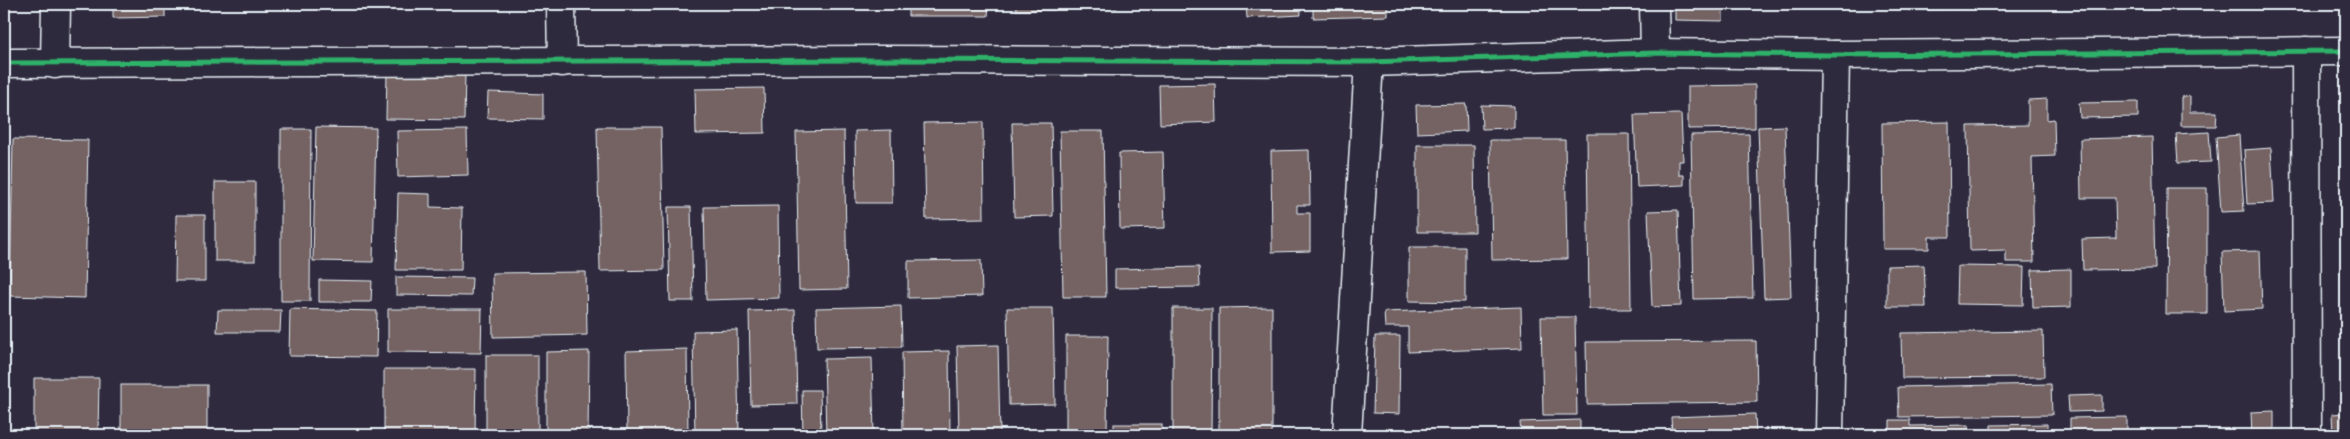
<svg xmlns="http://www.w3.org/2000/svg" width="2350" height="439" viewBox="0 0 2350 439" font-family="Delius,sans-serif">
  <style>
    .building { fill: #756262; stroke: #e8f1f8 }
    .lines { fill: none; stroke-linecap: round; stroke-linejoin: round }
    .street-casing { stroke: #e8f1f8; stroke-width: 31 }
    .street { stroke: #2f2a3d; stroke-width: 28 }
    .cycleway-casing { stroke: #2f2a3d; stroke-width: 8 }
    .cycleway { stroke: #2db169; stroke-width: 5 }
  </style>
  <rect width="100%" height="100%" fill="#2f2a3d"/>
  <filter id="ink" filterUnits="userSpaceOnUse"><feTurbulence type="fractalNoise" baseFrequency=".02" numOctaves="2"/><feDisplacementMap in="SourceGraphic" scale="10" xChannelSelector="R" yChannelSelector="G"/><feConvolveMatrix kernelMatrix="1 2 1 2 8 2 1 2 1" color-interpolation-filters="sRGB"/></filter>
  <g filter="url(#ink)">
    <g class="building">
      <polygon points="113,4 165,4 165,17 113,18"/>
      <polygon points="908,4 989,4 988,16 908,16"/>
      <rect x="1016" y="4" width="39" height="6"/>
      <polygon points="1066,4 1117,4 1117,8 1066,7"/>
      <polygon points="1246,4 1300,4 1301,15 1247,18"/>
      <polygon points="1313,4 1388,4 1388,16 1313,18"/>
      <polygon points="1675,4 1723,4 1723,21 1675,20"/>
      <polygon points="1906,4 1993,4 1993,9 1907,10"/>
      <polygon points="387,72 465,74 464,120 386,119"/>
      <polygon points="1215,84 1216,122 1160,124 1159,85"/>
      <polygon points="1755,85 1755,128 1688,129 1688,86"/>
      <polygon points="764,88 765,133 696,134 695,89"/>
      <polygon points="488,92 543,94 543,119 487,118"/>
      <polygon points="2190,96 2190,112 2217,112 2216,126 2181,126 2181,97"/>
      <polygon points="2047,99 2047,120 2054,119 2055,156 2032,157 2034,262 2006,262 2006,250 1970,251 1968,126 2028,125 2028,100"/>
      <polygon points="2138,102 2138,117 2080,118 2079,103"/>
      <polygon points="1466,104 1467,131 1417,133 1416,105"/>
      <polygon points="1481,105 1514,106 1514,128 1482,129"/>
      <polygon points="1681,114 1683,161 1679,161 1679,175 1684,175 1684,185 1637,187 1634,115"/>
      <polygon points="983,122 984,218 926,219 924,123"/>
      <polygon points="1949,122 1950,237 1929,237 1929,249 1883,249 1882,123"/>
      <polygon points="1012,123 1051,123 1053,216 1014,217"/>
      <polygon points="1785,126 1791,297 1764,298 1758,127"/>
      <polygon points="316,127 376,128 373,262 313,261"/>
      <polygon points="597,127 661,127 664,270 600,271"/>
      <polygon points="281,129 311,129 310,301 281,301"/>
      <polygon points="467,130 468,175 398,177 397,131"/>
      <polygon points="891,130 892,203 856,203 855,131"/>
      <polygon points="844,131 847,289 799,290 796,132"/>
      <polygon points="1060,131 1103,131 1106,297 1063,297"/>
      <polygon points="2209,132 2211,162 2178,163 2176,134"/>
      <polygon points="1587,134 1629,134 1631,309 1589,309"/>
      <polygon points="1749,134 1753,298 1694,299 1691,135"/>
      <polygon points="2239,135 2244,211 2221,212 2216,137"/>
      <polygon points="2152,137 2155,269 2083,270 2082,239 2116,238 2115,198 2081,198 2080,139"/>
      <polygon points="13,139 88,140 85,298 10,296"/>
      <polygon points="1490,140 1565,140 1567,259 1492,260"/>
      <polygon points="1417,145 1474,145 1475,232 1417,232"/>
      <polygon points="2271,148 2274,203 2247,204 2244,150"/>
      <polygon points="1309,150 1310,205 1297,205 1297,213 1310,213 1310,251 1272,252 1271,151"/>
      <polygon points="1163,152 1165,228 1120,229 1119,153"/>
      <rect x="215" y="182" width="40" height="79"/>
      <polygon points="2167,188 2207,188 2207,314 2166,314"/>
      <polygon points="398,193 430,194 430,207 462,208 461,270 396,270"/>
      <polygon points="778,206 779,298 706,300 704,207"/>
      <polygon points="668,207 691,207 693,301 670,301"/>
      <polygon points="1678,210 1681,306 1652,307 1648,211"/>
      <polygon points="176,215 205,215 205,281 175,281"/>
      <polygon points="1409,247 1465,247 1465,302 1409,301"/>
      <polygon points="2260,251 2262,309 2224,311 2222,252"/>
      <polygon points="981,260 982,296 908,298 908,261"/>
      <polygon points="1924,265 1926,307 1887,307 1887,266"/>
      <polygon points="1958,266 2024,267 2023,305 1957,304"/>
      <polygon points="1199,267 1200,287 1115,288 1115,269"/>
      <polygon points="2341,268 2346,268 2346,310 2342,310"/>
      <polygon points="2071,269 2071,307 2033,308 2032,270"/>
      <polygon points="586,272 587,335 493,337 492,273"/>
      <polygon points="396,277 472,278 471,296 396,295"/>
      <polygon points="319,280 372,281 371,302 319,302"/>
      <polygon points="901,306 902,347 817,348 816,308"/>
      <polygon points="1272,307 1272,435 1219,435 1219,308"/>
      <polygon points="1521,307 1522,348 1408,352 1408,327 1385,327 1384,312"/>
      <polygon points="1007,308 1053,308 1055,404 1009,405"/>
      <polygon points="1173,308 1212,308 1211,435 1173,435"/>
      <polygon points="290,309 377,311 376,357 289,356"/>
      <polygon points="388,309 482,309 481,353 388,352"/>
      <polygon points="218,310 281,310 280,332 217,332"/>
      <polygon points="795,310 797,404 751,405 749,311"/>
      <polygon points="1541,317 1575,317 1577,415 1543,415"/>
      <polygon points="737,330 739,435 695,435 693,331"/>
      <polygon points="2043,331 2044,377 1902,378 1901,333"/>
      <polygon points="1066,336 1108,336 1107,435 1066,435"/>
      <polygon points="1375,336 1400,336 1399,414 1373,413"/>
      <polygon points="1756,341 1757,402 1587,404 1586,342"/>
      <polygon points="998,345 1000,435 959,435 957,346"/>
      <polygon points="687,349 688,435 627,435 626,351"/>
      <polygon points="589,351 588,435 546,435 546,352"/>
      <polygon points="949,351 950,435 903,435 902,352"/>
      <rect x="486" y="355" width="52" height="80"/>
      <polygon points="872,358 874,435 826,435 824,359"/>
      <polygon points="384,369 476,369 475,435 384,435"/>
      <polygon points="34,378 99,378 98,435 34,435"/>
      <polygon points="2051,384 2052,415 1899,417 1898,387"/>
      <rect x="121" y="385" width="86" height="50"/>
      <polygon points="802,390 820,390 821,435 803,435"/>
      <polygon points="2102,395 2102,411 2069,412 2068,396"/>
      <polygon points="2274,411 2274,435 2252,435 2251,412"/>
      <polygon points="2346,413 2346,435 2333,435 2332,414"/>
      <polygon points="1755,414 1756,435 1672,435 1671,417"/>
      <polygon points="2127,417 2127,435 2070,435 2070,418"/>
      <polygon points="1580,420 1580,435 1521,435 1520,422"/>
      <polygon points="1890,420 1910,420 1910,426 1969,425 1970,435 1890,435"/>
      <rect x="1114" y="424" width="48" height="11"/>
      <polygon points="2047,424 2047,435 1991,435 1991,425"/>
    </g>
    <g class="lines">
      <defs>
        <g id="street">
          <polyline points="561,4 562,62"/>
          <polyline points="1654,4 1655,53"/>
          <polyline points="2306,51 2307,435"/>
          <polyline points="4,63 881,60 1369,62 1655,53 1835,55 2346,51"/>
          <polyline points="55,64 56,4"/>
          <polyline points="1347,435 1369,62"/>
          <polyline points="1829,435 1835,55"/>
        </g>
      </defs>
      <use href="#street" class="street-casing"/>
      <use href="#street" class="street"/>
      <defs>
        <polyline id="cycleway" points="4,63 881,60 1369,62 1655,53 1835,55 2346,51"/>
      </defs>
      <use href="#cycleway" class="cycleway-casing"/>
      <use href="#cycleway" class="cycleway"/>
    </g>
  </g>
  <rect width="2350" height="439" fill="none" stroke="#2f2a3d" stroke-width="20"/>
  <rect x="10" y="10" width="2330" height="419" fill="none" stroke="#e8f1f8" stroke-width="2" filter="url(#ink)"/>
</svg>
